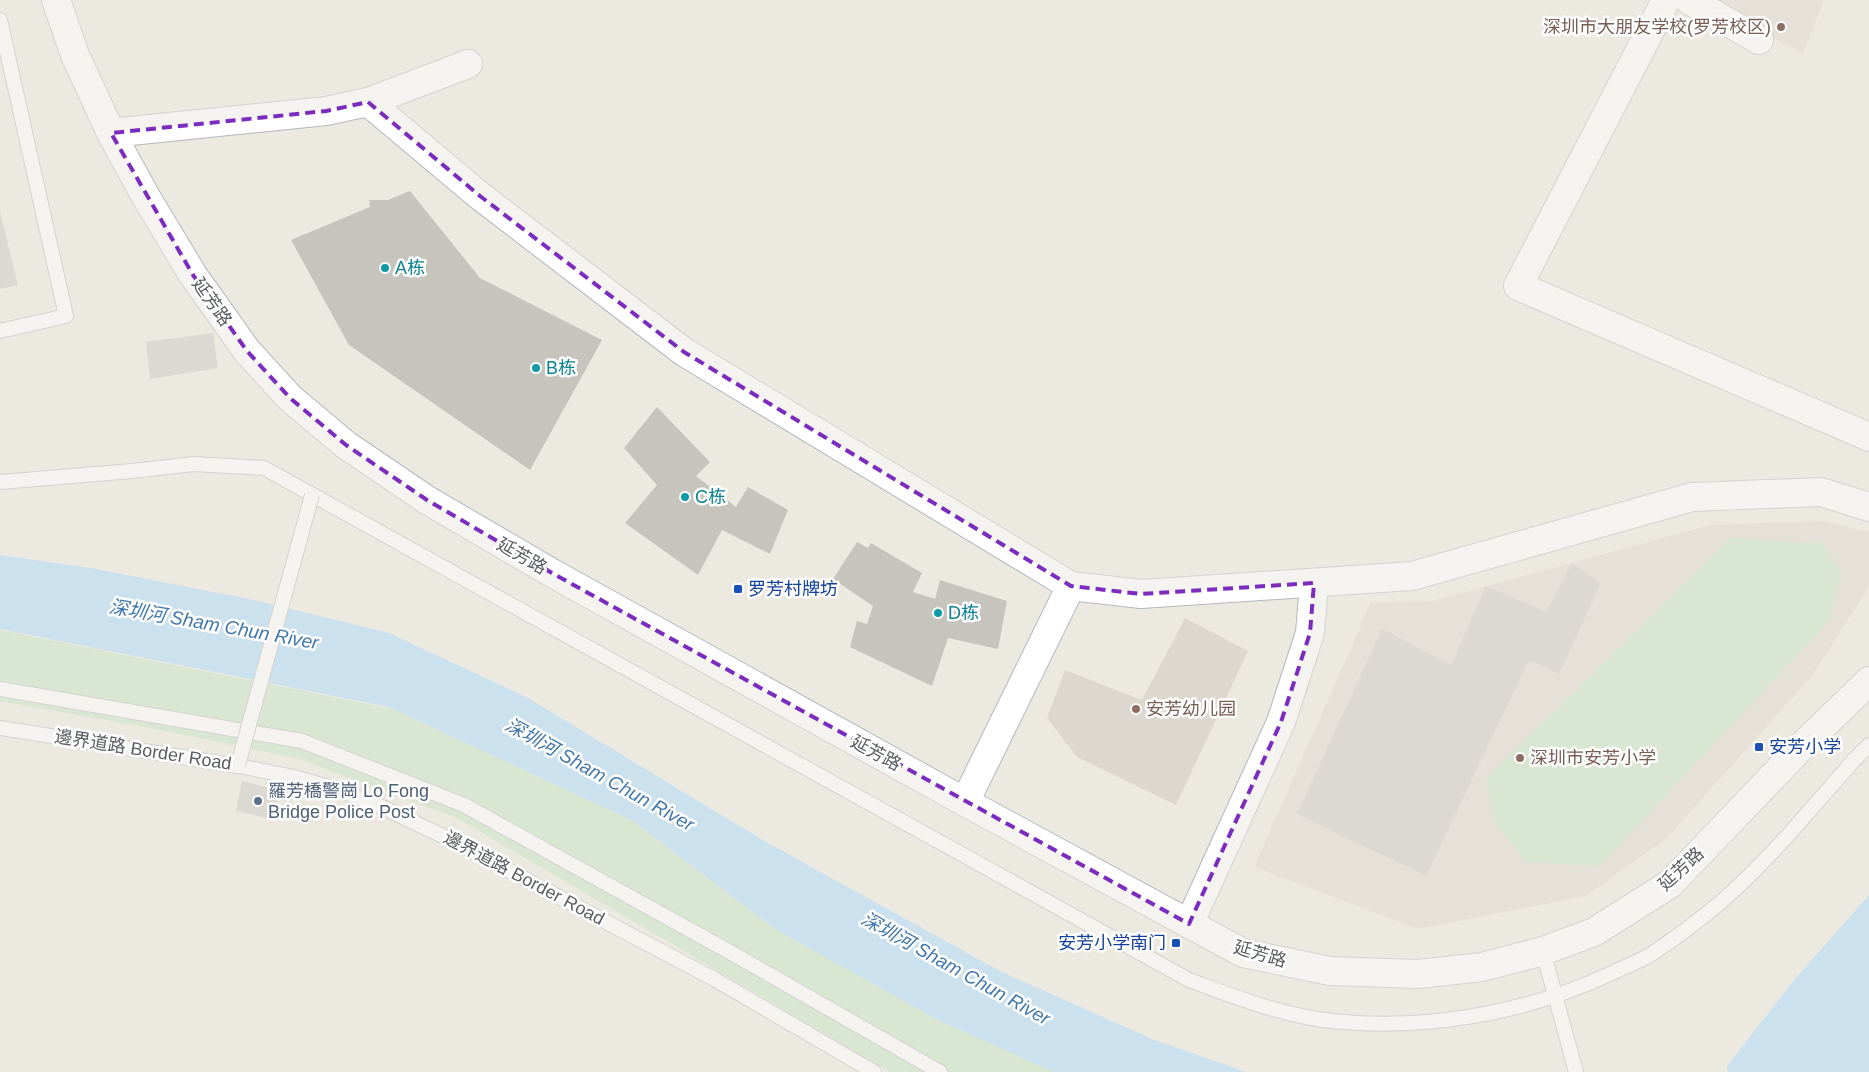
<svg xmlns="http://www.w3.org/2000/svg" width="1869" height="1072" viewBox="0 0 1869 1072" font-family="Helvetica,'Noto Sans SC',sans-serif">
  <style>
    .education { fill: #dcd8cf }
    .green { fill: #bfe3be }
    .water { fill: #a2d7fb }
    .building { fill: #c7c4be }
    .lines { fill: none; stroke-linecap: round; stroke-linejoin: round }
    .service-casing { stroke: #b4b7bb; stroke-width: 16 }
    .minor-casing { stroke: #b4b7bb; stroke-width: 30 }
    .secondary-casing { stroke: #b5b8bd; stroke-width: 30 }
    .service { stroke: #fff; stroke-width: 14 }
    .minor { stroke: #fff; stroke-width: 28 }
    .secondary { stroke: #fff; stroke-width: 28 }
    .service-bridge-casing { stroke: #b4b7bb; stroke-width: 16; stroke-linecap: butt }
    .service-bridge { stroke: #fff; stroke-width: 14 }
    .marked { fill: none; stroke: #7b2cbf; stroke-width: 4; stroke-dasharray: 10 6; stroke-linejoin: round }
    .education-dot { fill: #8d6e63; stroke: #fff; stroke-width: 2 }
    .culture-dot { fill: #0f9aa8; stroke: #fff; stroke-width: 2 }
    .transit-dot { fill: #1a4fb4; stroke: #fff; stroke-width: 2 }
    .service-dot { fill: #5c6f8a; stroke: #fff; stroke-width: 2 }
    .labels { text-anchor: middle; stroke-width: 5; stroke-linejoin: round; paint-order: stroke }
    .education-label { font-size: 18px; fill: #785e54; stroke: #fff; text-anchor: start }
    .culture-label { font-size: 18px; fill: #0d838f; stroke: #fff; text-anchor: start }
    .street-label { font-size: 18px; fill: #5a5d61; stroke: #fff }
    .transit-label { font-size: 18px; fill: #164399; stroke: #fff; text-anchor: start }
    .service-label { font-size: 18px; fill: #4e5e75; stroke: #fff; text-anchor: start }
    .water-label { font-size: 19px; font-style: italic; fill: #4178ab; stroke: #fff }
  </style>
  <rect width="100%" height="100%" fill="#ece9e1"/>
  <g class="education">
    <polygon points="1695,0 1824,0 1803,53"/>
    <polygon points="1822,521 1869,532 1869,587 1811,677 1666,839 1586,896 1418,929 1254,867 1371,602 1432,601 1710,525"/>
    <polygon points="1185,618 1248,651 1176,805 1077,757 1047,718 1065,670 1142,700"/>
  </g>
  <g class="green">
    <polygon points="1730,538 1822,543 1841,574 1829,621 1600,866 1527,862 1494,821 1487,778"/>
    <polygon points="0,630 393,709 633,821 775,929 1062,1072 890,1072 457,818 299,759 171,732 0,701"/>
  </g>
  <g class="water">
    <polygon points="0,555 91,568 254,600 389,633 528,698 766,842 1002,972 1152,1039 1246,1072 1054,1072 938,1020 775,929 633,821 389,707 0,629"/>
    <polygon points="1869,895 1869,1072 1728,1072 1727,1066 1794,980"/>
  </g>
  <g class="building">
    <polygon points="410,191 480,278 602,340 530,470 349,345 291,240 370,207 369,200 388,200"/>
    <polygon points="0,211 18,285 0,289"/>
    <polygon points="213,333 218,368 150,379 146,342"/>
    <polygon points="657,407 710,462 696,476 736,507 748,487 788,510 770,554 722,530 698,575 625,523 657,485 624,448"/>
    <polygon points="857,542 868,548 871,543 922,573 913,592 935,599 940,580 1007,601 998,649 948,638 932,686 850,647 857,621 867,624 873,606 833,579"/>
    <polygon points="1572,563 1601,583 1559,674 1529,660 1426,876 1297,814 1382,629 1451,665 1486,586 1546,612"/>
    <polygon points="242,781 281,791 275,820 236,811"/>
  </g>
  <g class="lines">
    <defs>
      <g id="service">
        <polyline points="0,20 66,316 0,331"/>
        <path d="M0,482L132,471L194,464L264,468L1189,980C1233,996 1278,1014 1324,1020C1420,1032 1525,1014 1612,973C1624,967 1638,962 1650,955C1670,942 1690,927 1709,912C1763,868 1808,812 1854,760L1869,745"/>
        <polyline points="0,689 302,741 464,805 728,951 940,1072"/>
        <polyline points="0,728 244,767 294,777 339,790 382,807 457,843 716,980 874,1072"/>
        <polyline points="1543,951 1576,1072"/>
      </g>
      <g id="minor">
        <polyline points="1666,0 1518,286 1869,437"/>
        <polyline points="1689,0 1759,40"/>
        <polyline points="368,102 480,196 684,352 1071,586 1141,594 1412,576 1692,497 1821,492 1869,507"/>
        <polyline points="111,133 326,111 368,102 468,64"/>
        <polyline points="965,802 1071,586"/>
        <polyline points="1189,924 1281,722 1310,633 1314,583"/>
      </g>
      <polyline id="secondary" points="56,0 75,55 111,133 146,197 193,275 247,351 290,398 346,445 427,500 552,573 965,802 1243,953 1330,971 1418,974 1482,967 1543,951 1594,932 1670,884 1804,744 1869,681"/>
    </defs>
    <use href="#service" class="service-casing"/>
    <use href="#minor" class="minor-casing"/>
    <use href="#secondary" class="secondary-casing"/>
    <use href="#service" class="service"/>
    <use href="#minor" class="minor"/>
    <use href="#secondary" class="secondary"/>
    <defs>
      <polyline id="service-bridge" points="238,765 312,495"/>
    </defs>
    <use href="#service-bridge" class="service-bridge-casing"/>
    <use href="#service-bridge" class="service-bridge"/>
  </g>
  <path d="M0 0H1869V1072H0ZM368,102L480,196L684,352L1071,586L1141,594L1314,583L1310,633L1281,722L1189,924L552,573L427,500L346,445L290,398L247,351L193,275L111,133L326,111Z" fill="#ece9e1" fill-opacity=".55" fill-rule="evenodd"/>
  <path class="marked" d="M368,102L480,196L684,352L1071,586L1141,594L1314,583L1310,633L1281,722L1189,924L552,573L427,500L346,445L290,398L247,351L193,275L111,133L326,111Z"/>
  <g class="education-dot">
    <circle cx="1781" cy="27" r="5"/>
    <circle cx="1136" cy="709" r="5"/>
    <circle cx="1520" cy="758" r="5"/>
  </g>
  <g class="culture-dot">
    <circle cx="385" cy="268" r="5"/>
    <circle cx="536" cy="368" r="5"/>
    <circle cx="685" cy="497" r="5"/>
    <circle cx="938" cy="613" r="5"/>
  </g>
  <g class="transit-dot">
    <rect x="733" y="584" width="10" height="10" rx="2.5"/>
    <rect x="1754" y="742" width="10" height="10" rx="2.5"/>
    <rect x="1171" y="938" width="10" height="10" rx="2.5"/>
  </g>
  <circle class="service-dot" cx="258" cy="801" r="5"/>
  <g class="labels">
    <g class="education-label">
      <text x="1771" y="33" text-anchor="end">深圳市大朋友学校(罗芳校区)</text>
      <text x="1146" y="715">安芳幼儿园</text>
      <text x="1530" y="764">深圳市安芳小学</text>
    </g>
    <g class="culture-label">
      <text x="395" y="274">A栋</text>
      <text x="546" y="374">B栋</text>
      <text x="695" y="503">C栋</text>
      <text x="948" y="619">D栋</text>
    </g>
    <g class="street-label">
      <text transform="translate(212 302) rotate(55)" y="6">延芳路</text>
      <text transform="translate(522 556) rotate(30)" y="6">延芳路</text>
      <text transform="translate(143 750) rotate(9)" y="6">邊界道路 Border Road</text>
      <text transform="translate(876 753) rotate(29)" y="6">延芳路</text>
      <text transform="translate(1681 869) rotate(-43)" y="6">延芳路</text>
      <text transform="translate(524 878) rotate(28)" y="6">邊界道路 Border Road</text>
      <text transform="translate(1260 954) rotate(16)" y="6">延芳路</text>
    </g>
    <g class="transit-label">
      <text x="748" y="595">罗芳村牌坊</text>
      <text x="1769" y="753">安芳小学</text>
      <text x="1166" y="949" text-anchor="end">安芳小学南门</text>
    </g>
    <g class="service-label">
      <text x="268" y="797">羅芳橋警崗 Lo Fong<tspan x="268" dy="21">Bridge Police Post</tspan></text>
    </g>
    <g class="water-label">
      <text transform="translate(214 624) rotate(10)" y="7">深圳河 Sham Chun River</text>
      <text transform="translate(600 774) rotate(29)" y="7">深圳河 Sham Chun River</text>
      <text transform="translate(956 968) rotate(29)" y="7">深圳河 Sham Chun River</text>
    </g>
  </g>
</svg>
